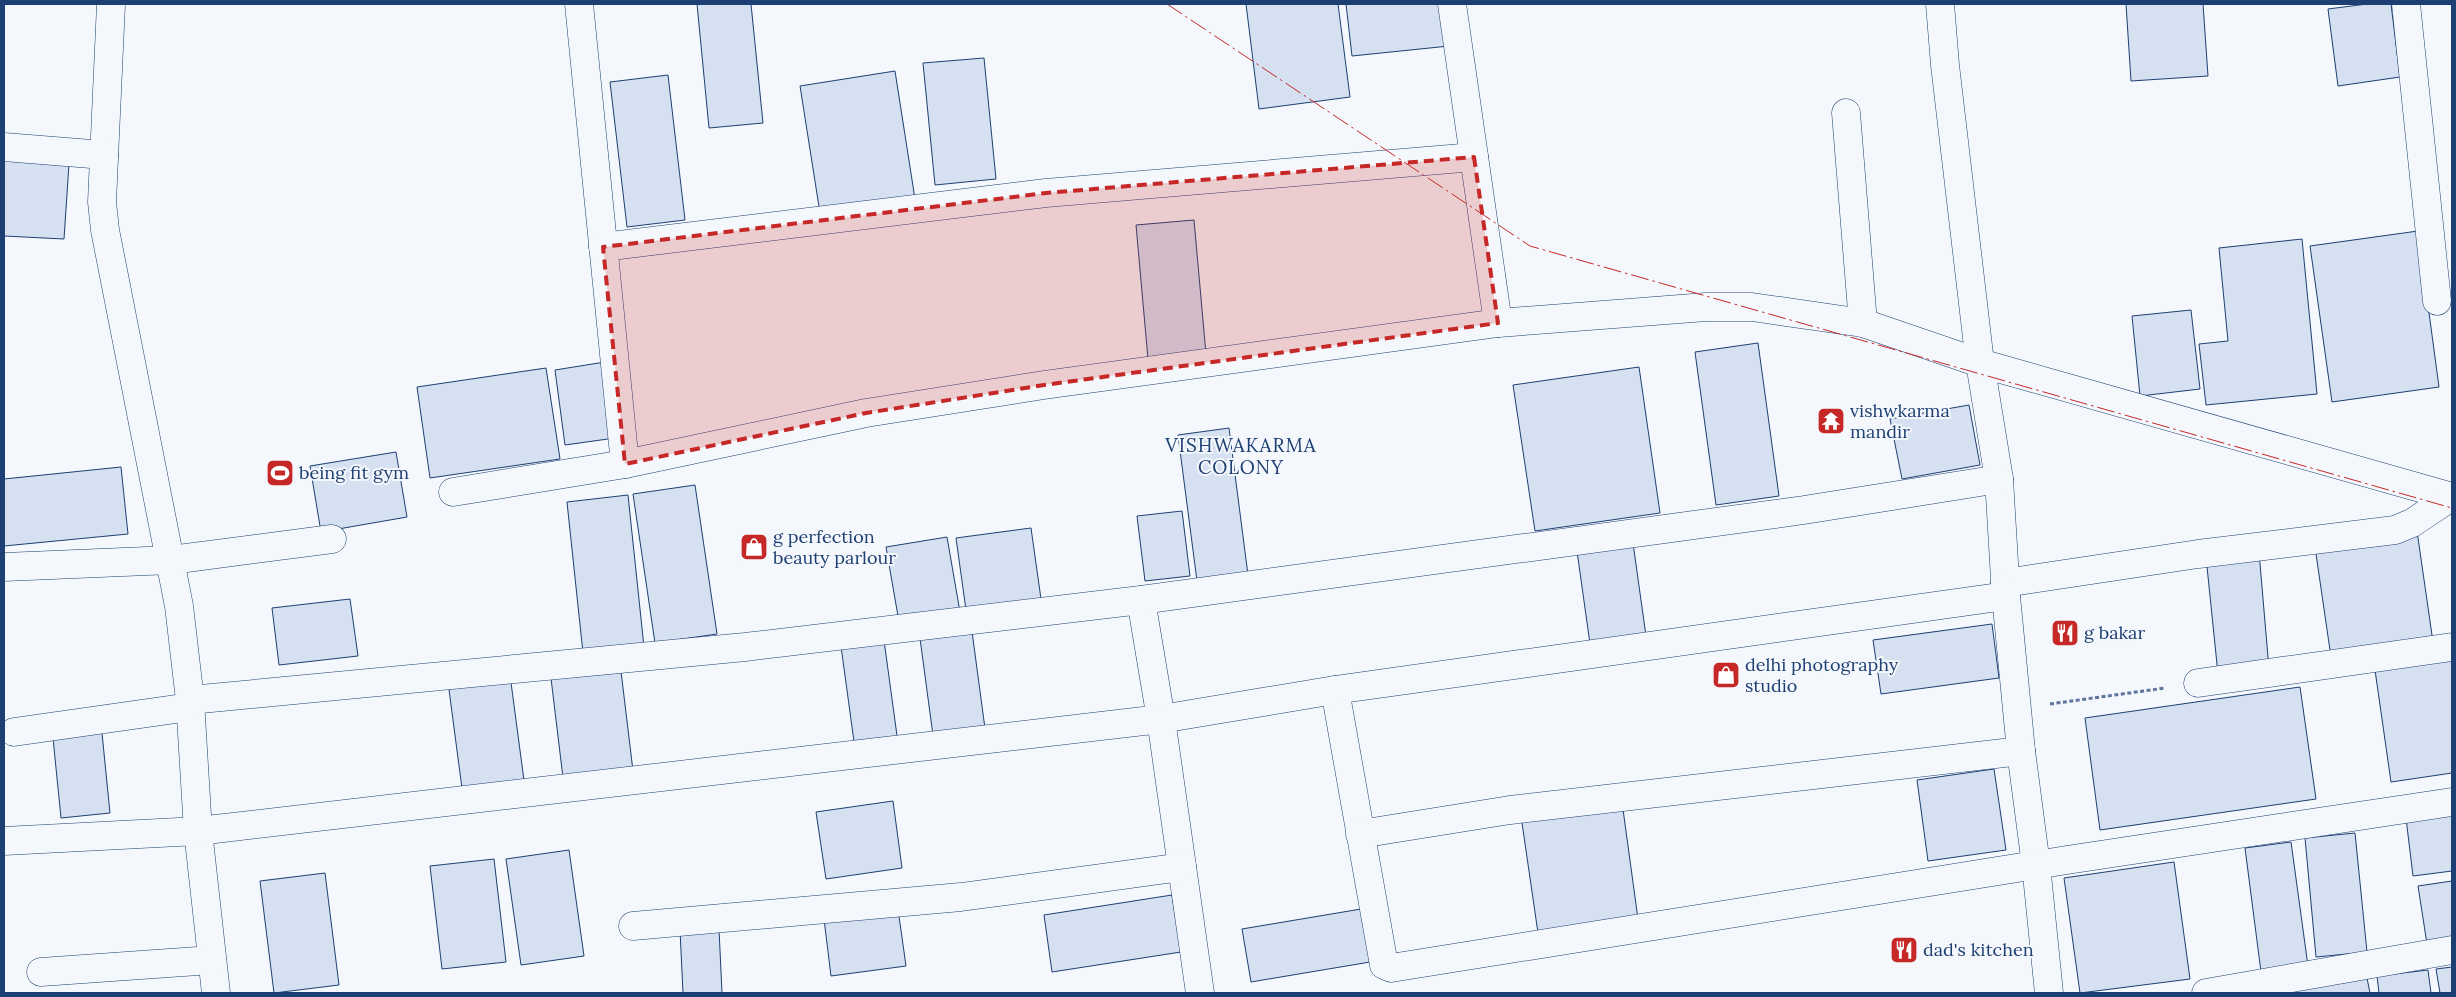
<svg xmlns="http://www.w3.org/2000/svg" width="2456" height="997" viewBox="0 0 2456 997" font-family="Lora,serif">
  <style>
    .building { fill: #d5e0f0; stroke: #1d3f73 }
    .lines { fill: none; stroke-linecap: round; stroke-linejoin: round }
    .minor-casing { stroke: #1d3f73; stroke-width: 29 }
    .path { stroke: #5e769c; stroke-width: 3; stroke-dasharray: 4 2.5; stroke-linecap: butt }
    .minor { stroke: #f4f7fb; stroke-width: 28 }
    .power { stroke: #c62828; stroke-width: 1; stroke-dasharray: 18 4 2.5 4; stroke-linecap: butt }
    .marked { fill: #c62828; fill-opacity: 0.2; stroke: #c62828; stroke-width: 4; stroke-dasharray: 10 6; stroke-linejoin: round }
    .labels { text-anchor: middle; stroke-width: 4; stroke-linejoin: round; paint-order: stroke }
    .poi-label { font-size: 18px; fill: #1d3f73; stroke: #f4f7fb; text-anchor: start }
    .neighbourhood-label { font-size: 19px; letter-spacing: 1px; fill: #1d3f73; stroke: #f4f7fb }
  </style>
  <rect width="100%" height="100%" fill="#f4f7fb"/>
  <g class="building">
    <polygon points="697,4 751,4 763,123 709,128"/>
    <polygon points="1246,4 1338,4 1350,97 1259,109"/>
    <polygon points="1346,4 1445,4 1449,46 1352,56"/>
    <polygon points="2126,4 2203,4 2208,76 2131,81"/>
    <polygon points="2367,4 2391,4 2400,77 2338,86 2328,9"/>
    <polygon points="984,58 996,179 935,185 923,63"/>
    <polygon points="895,71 915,199 820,213 800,86"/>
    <polygon points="668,75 685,220 627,227 610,82"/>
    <polygon points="4,160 69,164 64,239 4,236"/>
    <polygon points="1194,220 1206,354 1148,359 1136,225"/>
    <polygon points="2418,231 2439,387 2332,402 2310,246"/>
    <polygon points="2302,239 2317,394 2206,405 2199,344 2228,341 2219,248"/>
    <polygon points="2191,310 2200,389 2140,396 2132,316"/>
    <polygon points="1758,343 1779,496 1716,505 1695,352"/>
    <polygon points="605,362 615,438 565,445 555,370"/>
    <polygon points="1639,367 1660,513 1535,531 1513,385"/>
    <polygon points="546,368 560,459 430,478 417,387"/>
    <polygon points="1969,405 1980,465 1902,479 1890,419"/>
    <polygon points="1229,428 1248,575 1197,581 1178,435"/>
    <polygon points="396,452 407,517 321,532 310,466"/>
    <polygon points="121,467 128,534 4,546 4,479"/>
    <polygon points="695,485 717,634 655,643 633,494"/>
    <polygon points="628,495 644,647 583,653 567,502"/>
    <polygon points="1182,511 1190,576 1145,581 1137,516"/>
    <polygon points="1031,528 1041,599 966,610 956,538"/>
    <polygon points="2417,531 2434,649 2332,664 2315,547"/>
    <polygon points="1632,536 1647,643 1591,651 1576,544"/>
    <polygon points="947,537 960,612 899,622 886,547"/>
    <polygon points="2259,552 2269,669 2218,674 2206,557"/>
    <polygon points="350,599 358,656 279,665 272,608"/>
    <polygon points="971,624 986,736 934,743 919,631"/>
    <polygon points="1992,624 1999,678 1881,694 1873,640"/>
    <polygon points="883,633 898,743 855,749 840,639"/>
    <polygon points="2452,659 2452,773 2391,782 2375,670"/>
    <polygon points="620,663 634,779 564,786 550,670"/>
    <polygon points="510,675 525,788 463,796 448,682"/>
    <polygon points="2300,687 2316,799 2100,830 2085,718"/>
    <polygon points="102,733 110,813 61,818 53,738"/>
    <polygon points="1994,769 2006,850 1928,861 1917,780"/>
    <polygon points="893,801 902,868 826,879 816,812"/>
    <polygon points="1622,802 1638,919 1538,933 1521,816"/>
    <polygon points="2452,813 2452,871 2413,876 2406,818"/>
    <polygon points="2355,833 2367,952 2316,957 2305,838"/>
    <polygon points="2291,842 2308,966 2261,972 2245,848"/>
    <polygon points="569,850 584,956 521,965 506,859"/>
    <polygon points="494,859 506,962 442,969 430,866"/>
    <polygon points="2174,862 2190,979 2080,993 2064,878"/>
    <polygon points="325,873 339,985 274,993 260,881"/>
    <polygon points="2452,881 2452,940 2427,944 2418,886"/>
    <polygon points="1172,895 1181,952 1052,972 1044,915"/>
    <polygon points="1367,908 1376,961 1251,982 1242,929"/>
    <polygon points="898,909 906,966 831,976 824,919"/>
    <polygon points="719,929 722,993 683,993 680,930"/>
    <polygon points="2452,967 2452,993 2440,993 2436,969"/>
    <polygon points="2428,970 2431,993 2379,993 2377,976"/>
    <polygon points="2367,978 2370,993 2272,993"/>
  </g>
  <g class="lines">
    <defs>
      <g id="minor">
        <polyline points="111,4 102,202 105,230 179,606 190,700 198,831 216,993"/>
        <polyline points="579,4 625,464"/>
        <polyline points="1452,4 1498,323"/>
        <polyline points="1940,4 1945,65 1980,363 1999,479 2006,596 2021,751 2036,865 2049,993"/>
        <polyline points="2406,4 2437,301"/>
        <polyline points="1846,113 1863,323"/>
        <polyline points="4,147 104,155"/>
        <polyline points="603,247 1046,193 1474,157"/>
        <polyline points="453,492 625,464 866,413 1044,385 1498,323 1706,307 1752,307 1863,323 1980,363 2452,497"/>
        <polyline points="4,567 171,560 332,539"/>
        <polyline points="2005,583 2198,554 2395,530 2412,523 2451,497"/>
        <polyline points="1141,600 1161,719 1200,993"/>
        <polyline points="2198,683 2452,647"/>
        <polyline points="1335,690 1384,965 1391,968 2067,860 2452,802"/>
        <polyline points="190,700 745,647 1141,600 1804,510 1999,479"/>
        <polyline points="14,732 190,707"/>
        <polyline points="1360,834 1510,810 2021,751"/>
        <polyline points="4,841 198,831 1161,719 1335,690 2006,596"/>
        <polyline points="633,926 961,897 1182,867"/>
        <polyline points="41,972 212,960"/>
        <polyline points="2206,993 2452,950"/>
      </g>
    </defs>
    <use href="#minor" class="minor-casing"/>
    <polyline class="path" points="2050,704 2165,688"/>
    <use href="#minor" class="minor"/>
    <polyline class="power" points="1167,4 1530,246 2452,508"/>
  </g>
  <path class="marked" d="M1474,157L1498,323L1044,385L866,413L625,464L603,247L1046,193Z"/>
  <defs>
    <symbol id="temple-square" viewBox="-11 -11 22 22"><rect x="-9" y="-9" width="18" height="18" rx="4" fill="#c62828" stroke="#f4f7fb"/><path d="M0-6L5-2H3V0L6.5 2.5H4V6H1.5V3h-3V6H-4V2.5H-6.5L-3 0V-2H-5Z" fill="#fff"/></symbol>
    <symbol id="stadium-square" viewBox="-11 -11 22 22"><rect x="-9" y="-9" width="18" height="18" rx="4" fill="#c62828" stroke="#f4f7fb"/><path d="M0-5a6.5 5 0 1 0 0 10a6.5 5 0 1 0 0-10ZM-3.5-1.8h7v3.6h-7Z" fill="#fff"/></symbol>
    <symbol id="shop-square" viewBox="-11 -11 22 22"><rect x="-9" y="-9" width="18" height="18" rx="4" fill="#c62828" stroke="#f4f7fb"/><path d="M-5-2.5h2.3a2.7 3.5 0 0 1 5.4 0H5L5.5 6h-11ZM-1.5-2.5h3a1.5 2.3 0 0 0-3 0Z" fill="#fff"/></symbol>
    <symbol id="restaurant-square" viewBox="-11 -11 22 22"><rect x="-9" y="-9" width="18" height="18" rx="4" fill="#c62828" stroke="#f4f7fb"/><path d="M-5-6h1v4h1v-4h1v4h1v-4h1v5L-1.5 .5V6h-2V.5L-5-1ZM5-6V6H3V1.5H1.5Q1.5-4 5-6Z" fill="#fff"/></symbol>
  </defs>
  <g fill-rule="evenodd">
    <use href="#temple-square" x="1815" y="405" width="32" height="32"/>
    <use href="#stadium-square" x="264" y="457" width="32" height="32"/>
    <use href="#shop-square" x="738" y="531" width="32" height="32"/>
    <use href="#restaurant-square" x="2049" y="617" width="32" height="32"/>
    <use href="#shop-square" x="1710" y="659" width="32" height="32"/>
    <use href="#restaurant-square" x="1888" y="934" width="32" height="32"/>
  </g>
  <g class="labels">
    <g class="poi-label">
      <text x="1850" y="417">vishwkarma<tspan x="1850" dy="21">mandir</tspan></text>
      <text x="299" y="479">being fit gym</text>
      <text x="773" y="543">g perfection<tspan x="773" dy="21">beauty parlour</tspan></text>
      <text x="2084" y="639">g bakar</text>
      <text x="1745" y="671">delhi photography<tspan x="1745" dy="21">studio</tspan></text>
      <text x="1923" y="956">dad's kitchen</text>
    </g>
    <g class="neighbourhood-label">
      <text x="1241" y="452">VISHWAKARMA<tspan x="1241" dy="22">COLONY</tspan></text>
    </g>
  </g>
  <rect width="2456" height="997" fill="none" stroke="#1d3f73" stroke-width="10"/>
</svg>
